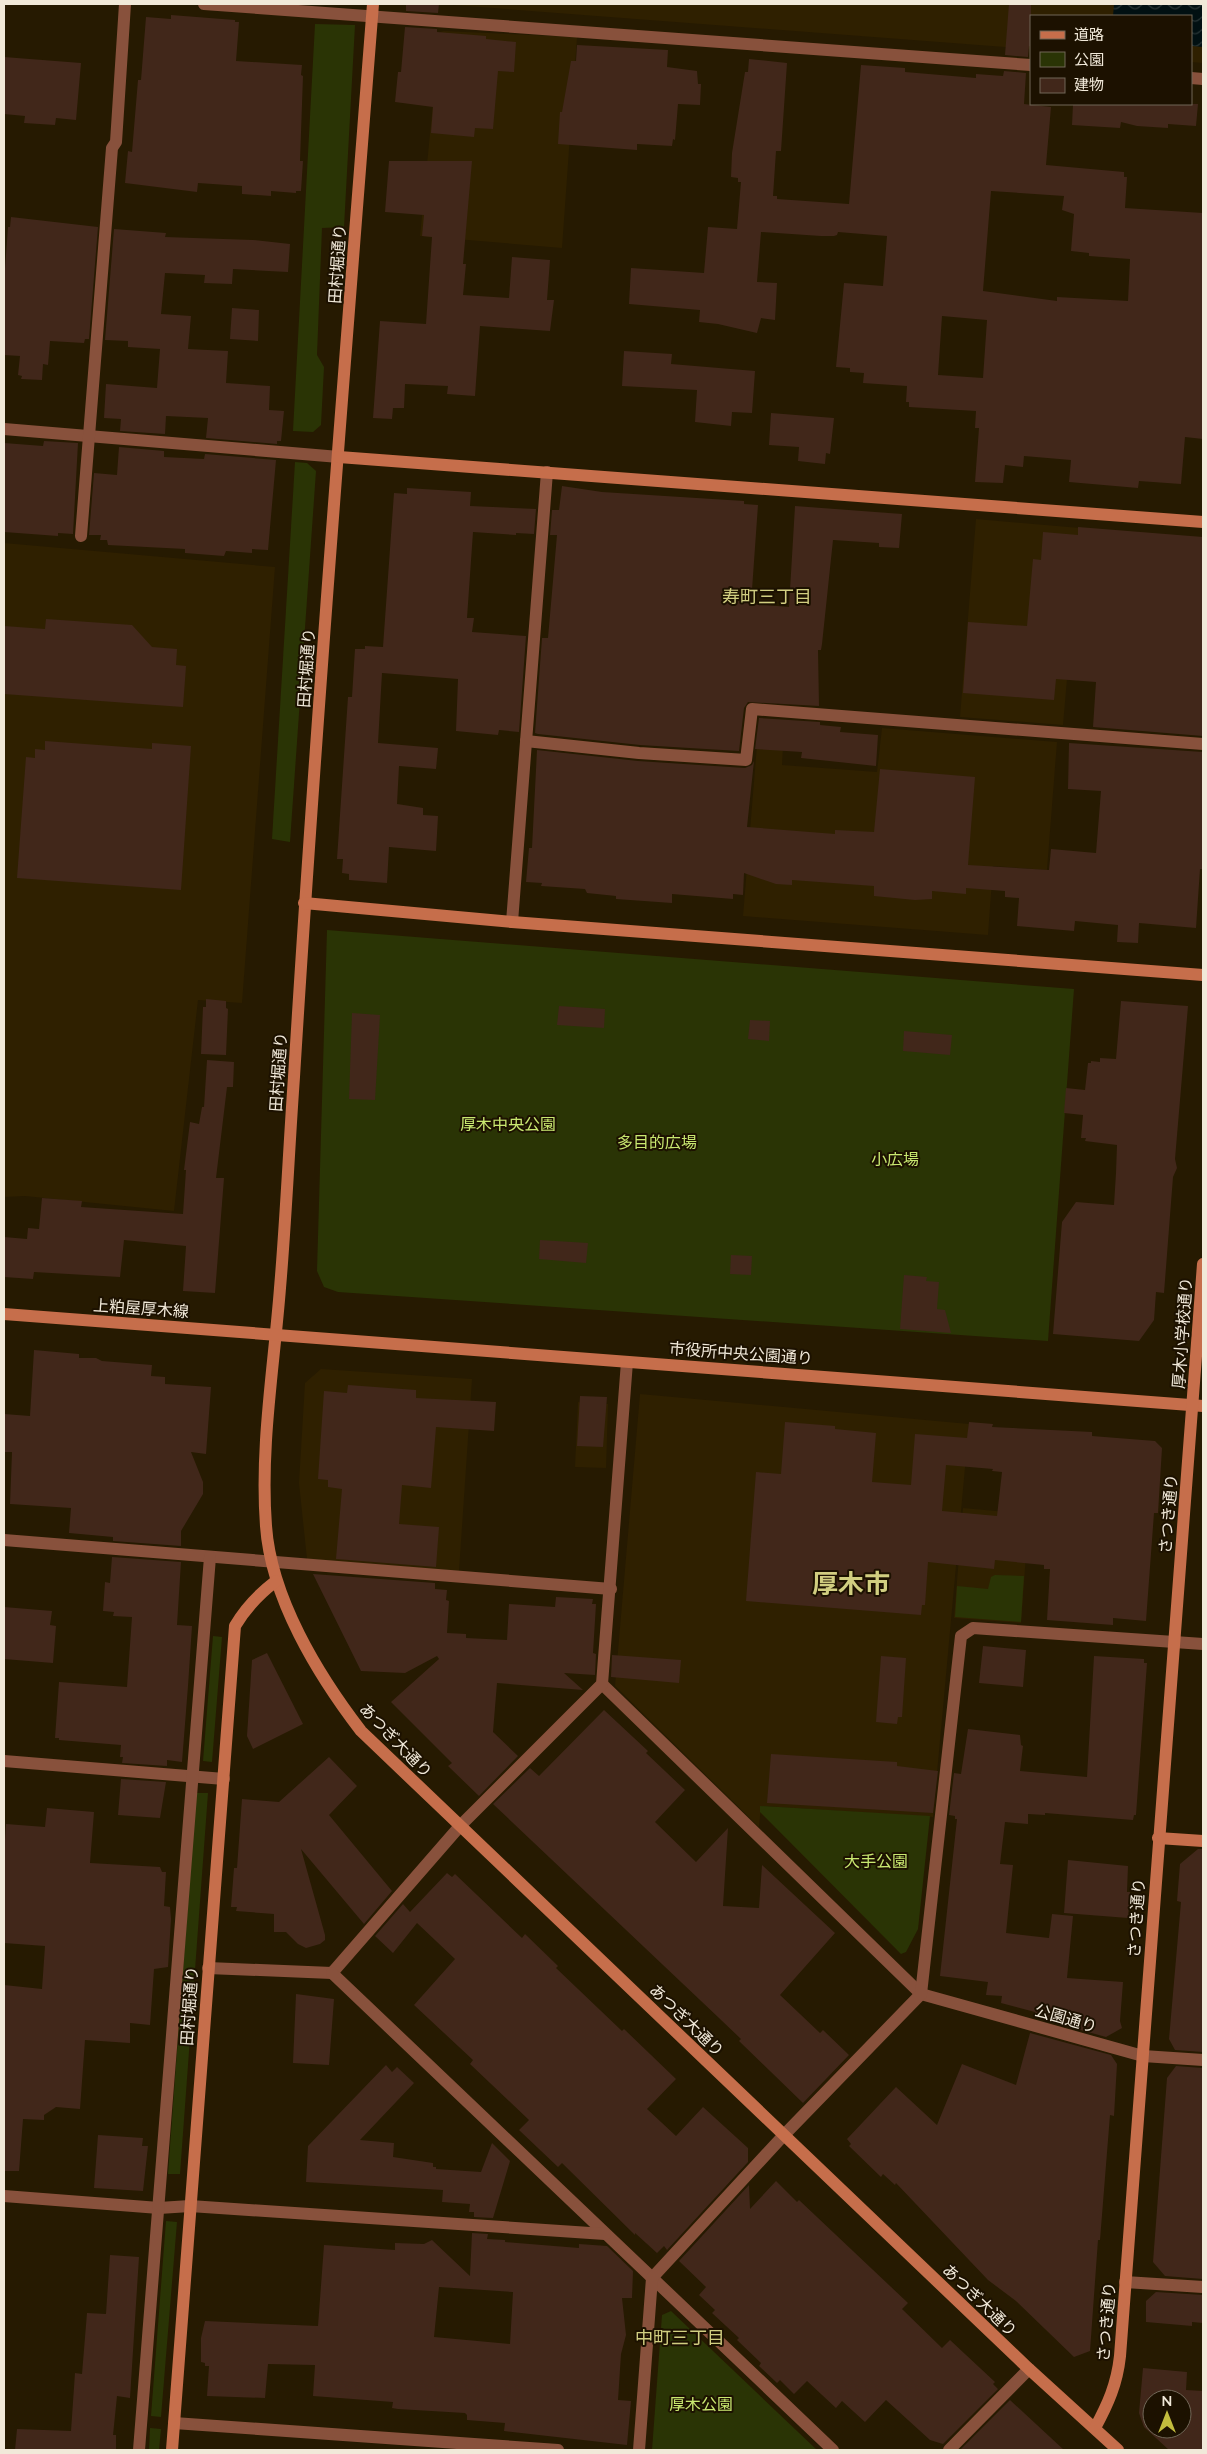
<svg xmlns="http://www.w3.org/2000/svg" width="1207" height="2454" viewBox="0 0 1207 2454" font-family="Lato,'Noto Sans JP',sans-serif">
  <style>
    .built { fill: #2f2000 }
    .green { fill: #2a3405 }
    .water { fill: url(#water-waves) }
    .building { fill: #41271a; fill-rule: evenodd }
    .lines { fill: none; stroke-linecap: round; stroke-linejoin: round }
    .street { stroke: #88513c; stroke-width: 12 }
    .secondary { stroke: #c66e4b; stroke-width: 12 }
    .labels { text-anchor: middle; stroke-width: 4; stroke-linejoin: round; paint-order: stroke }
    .street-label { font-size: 16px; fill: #f1e9d9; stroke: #1c1100 }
    .park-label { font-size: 16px; fill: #c9e870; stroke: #1c1100 }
    .neighbourhood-label { font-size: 18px; fill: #d1ce80; stroke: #1c1100 }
    .town-label { font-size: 26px; font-weight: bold; fill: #d1ce80; stroke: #1c1100 }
  </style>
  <defs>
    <pattern id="water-waves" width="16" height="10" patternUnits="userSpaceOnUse" patternTransform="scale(1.25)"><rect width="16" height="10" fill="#011012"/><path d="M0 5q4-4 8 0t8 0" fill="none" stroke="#263334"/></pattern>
  </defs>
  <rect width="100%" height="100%" fill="#261a01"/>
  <g class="built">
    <polygon points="440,4 1203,4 1203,63 1191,62 1191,16 1031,16 1031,49"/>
    <polygon points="444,31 577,37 562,248 420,236 440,32"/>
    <polygon points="976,519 1080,528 1063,725 960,717"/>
    <polygon points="4,543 275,567 242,1003 198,1000 174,1211 25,1196 4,1197"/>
    <polygon points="882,728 1057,742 1047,870 993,866 988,935 743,916 757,745 783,747 782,765 877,772"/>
    <polygon points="321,1369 472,1379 459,1571 307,1559 299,1483 305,1383"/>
    <polygon points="640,1394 969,1424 933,1817 761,1806 759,1827 615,1686"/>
    <polygon points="578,1402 608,1404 606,1468 575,1467"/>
    <polygon points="963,1508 1029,1514 1021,1623 954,1618"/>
  </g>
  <g class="green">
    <polygon points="315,24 355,25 344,227 322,228 317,355 324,367 321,425 313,432 293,431"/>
    <polygon points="295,462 307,463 316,471 290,842 272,839"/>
    <polygon points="327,930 1074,989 1048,1341 338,1292 324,1287 317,1271"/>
    <polygon points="995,1575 1024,1576 1021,1622 955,1617 957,1586 988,1589 991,1577"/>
    <polygon points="213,1636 222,1637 212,1762 203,1761"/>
    <polygon points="196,1793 208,1793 180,2174 168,2174"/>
    <polygon points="760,1806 930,1816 918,1929 906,1952 901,1954 760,1812"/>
    <polygon points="166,2221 177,2222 161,2417 151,2416"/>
    <polygon points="671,2311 817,2450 652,2450 662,2315"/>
    <polygon points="150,2428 161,2429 159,2450 149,2450"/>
  </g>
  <polygon class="water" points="1114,4 1203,4 1203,47 1191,46 1191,16 1113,16"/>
  <g class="building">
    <polygon points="406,4 439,4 438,13 406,11"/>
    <polygon points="1009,4 1031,4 1031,47 1029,46 1028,57 1005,55"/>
    <polygon points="171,15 235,20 235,22 239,22 236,61 302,65 301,75 303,76 300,161 303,161 301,191 296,191 296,193 271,191 271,196 242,194 242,186 198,183 197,192 125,183 128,151 132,152 138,80 141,80 146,17 171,19"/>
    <polygon points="405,27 437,29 437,32 486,36 486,39 516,42 514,72 498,71 493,129 475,128 474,137 431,133 433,107 395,102 398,72 401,72"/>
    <polygon points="577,45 668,50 667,67 697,71 698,84 701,84 700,105 678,104 675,140 673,139 672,146 637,144 637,150 558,144 560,112 562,112 571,61 576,61"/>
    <polygon points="4,57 81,63 76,120 56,118 55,125 24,123 25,116 4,114"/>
    <path d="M749,59L787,63L781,151H776L773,196H777V199L849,204L861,65L905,68V72L976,78V74L1003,76L1004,71L1026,73L1024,104L1051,107L1046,165L1124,172V177H1127L1125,208L1203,213V439L1185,437L1181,484L1139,481L1138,488L1069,482L1071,460L1024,456L1023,467L1005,465L1003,483L975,482L979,428H975L976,411L909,407V402H906L907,386L863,383L864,373L850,372V368L836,367L844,283L883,286L887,236L838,232L837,235L834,236H821L761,232L757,282L777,283L775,320L761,318L757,333L718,324L699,322L700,310L629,304L631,268L704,273L708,227L737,229L741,182H738V178L731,177L732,153L745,72H748ZM991,191L1064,196L1062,210L1074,214L1071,251L1089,253V256L1130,259L1128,301L1057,297V301L983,291ZM942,316L987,320L983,378L938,375Z"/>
    <polygon points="1073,104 1198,104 1196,126 1168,124 1168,128 1137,126 1121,122 1120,128 1072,125"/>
    <polygon points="389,161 472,161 463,264 466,264 463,295 509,298 512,257 550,260 547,300 554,300 550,331 480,326 475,396 447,394 448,386 405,384 404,408 393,408 392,419 373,418 380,321 426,324 432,237 422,236 424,215 385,212"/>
    <polygon points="11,217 98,227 89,339 85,339 84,343 50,341 48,365 43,364 42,380 21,379 22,376 18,375 20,356 4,355 4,282 8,227 10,227"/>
    <polygon points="114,229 166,233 165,237 253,240 290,244 288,272 233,269 232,284 204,283 205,275 165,273 161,314 191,316 188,349 228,351 226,383 270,386 269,410 284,411 281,441 277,441 277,444 206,438 208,418 166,416 165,434 120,431 121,419 104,418 106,384 157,388 160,349 128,347 128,341 105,340"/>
    <polygon points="232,308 259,310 258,341 230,339"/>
    <polygon points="624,351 672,354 671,364 755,371 752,413 732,412 731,426 695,422 697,390 622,386"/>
    <polygon points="771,413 834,418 830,454 826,453 825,464 798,461 799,447 769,445"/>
    <polygon points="44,441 78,443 73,534 58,533 58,536 4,532 4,443 43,446"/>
    <polygon points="119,447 164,451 164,457 204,459 205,454 276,460 268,550 252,549 252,553 226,551 224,556 185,553 185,549 108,545 107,540 100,540 101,535 89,535 94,473 117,475"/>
    <polygon points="562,486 602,492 744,501 744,504 758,505 751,604 789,607 795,506 902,514 899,548 879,547 879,543 833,540 822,644 821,650 818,650 819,706 748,702 744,708 739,751 640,745 538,734 535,733 542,638 548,638 557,535 550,535 552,510 559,510"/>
    <polygon points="407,488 471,492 470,506 536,509 534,534 516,533 516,535 473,532 467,618 474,618 472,632 526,636 519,732 499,730 498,735 456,731 458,679 382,673 378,743 438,748 436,769 399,766 397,804 423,808 423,815 438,816 436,851 389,847 387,883 349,880 349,874 342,873 343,859 337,859 348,697 352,697 355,649 365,649 365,646 383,647 394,493 407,494"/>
    <polygon points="1078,527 1203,537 1203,736 1093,727 1096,682 1056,679 1054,700 963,693 968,622 1027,626 1033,559 1041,560 1043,532 1078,535"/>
    <polygon points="46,619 132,625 152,647 177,649 176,665 186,666 183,707 4,694 4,626 45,629"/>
    <polygon points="759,718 820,722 820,725 841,727 840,732 878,735 876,766 801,758 802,752 755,749"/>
    <polygon points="45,741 152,749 152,743 191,746 181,890 17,878 26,757 35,758 35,749 45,750"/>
    <polygon points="1069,743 1203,752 1203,869 1200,869 1196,928 1139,923 1138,943 1117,942 1118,925 1075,921 1074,931 1017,926 1019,898 1005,897 1005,891 966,888 966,894 932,891 932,899 915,900 874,896 874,886 792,880 792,885 776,884 744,873 743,895 733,894 733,899 672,894 672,903 616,899 616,896 587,893 585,889 541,886 542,883 526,882 529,848 532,848 537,750 638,761 745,768 752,765 754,761 747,827 835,834 835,830 874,832 880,769 975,777 968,865 1049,870 1051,849 1096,853 1101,791 1068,789"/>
    <polygon points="206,999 226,1001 226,1008 228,1009 226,1055 201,1054 203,1007 206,1007"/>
    <polygon points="1121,1001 1188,1006 1175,1159 1177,1168 1173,1177 1164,1293 1156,1292 1154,1320 1139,1341 1053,1334 1062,1222 1076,1202 1114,1205 1116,1173 1117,1145 1085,1141 1086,1138 1081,1138 1083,1115 1064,1113 1066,1088 1085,1090 1088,1063 1091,1063 1091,1061 1100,1062 1100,1058 1116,1059"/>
    <polygon points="559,1006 605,1009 604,1028 557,1025"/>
    <polygon points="352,1013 380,1015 375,1100 349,1099"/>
    <polygon points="750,1020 770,1021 769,1041 748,1039"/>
    <polygon points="904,1031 952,1035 950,1055 903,1051"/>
    <polygon points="207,1060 234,1062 233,1087 227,1087 216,1178 224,1178 215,1293 183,1291 186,1246 124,1240 120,1277 34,1272 33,1279 4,1277 4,1237 27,1239 28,1228 39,1229 42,1198 82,1201 81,1207 183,1214 186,1170 184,1170 190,1122 199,1124 202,1107 204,1107"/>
    <polygon points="540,1240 588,1243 586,1263 539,1259"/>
    <polygon points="731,1255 752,1256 751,1275 730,1274"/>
    <polygon points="904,1275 927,1277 926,1281 939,1282 937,1309 945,1310 951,1333 900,1329"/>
    <polygon points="34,1350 79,1354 79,1358 96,1358 102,1361 152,1365 151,1376 165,1377 165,1384 211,1387 206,1454 191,1452 203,1482 203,1494 181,1531 181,1546 113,1541 113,1537 69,1533 71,1508 10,1504 12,1452 4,1452 4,1414 30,1416"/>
    <polygon points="348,1385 416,1390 416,1398 496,1402 494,1431 436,1427 431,1488 402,1485 399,1524 439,1527 436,1567 336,1559 342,1489 328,1487 328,1480 318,1479 324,1391 347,1393"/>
    <polygon points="580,1396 607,1397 603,1447 577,1446"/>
    <path d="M785,1422L835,1426V1429L876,1433L872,1482L911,1485L915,1434L967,1438L969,1422L993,1424L992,1427L1092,1432V1436L1155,1441L1162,1448L1158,1513H1154L1146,1621L1113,1618V1625L1047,1620L1050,1569H1044V1565L995,1560L994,1569L928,1562L925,1605H922L921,1615L746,1601L756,1472L781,1474ZM946,1465L993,1469L992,1471L1002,1472L997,1516L942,1511Z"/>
    <polygon points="112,1557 181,1562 177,1625 192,1626 188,1686 182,1762 167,1760 167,1766 122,1763 123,1757 120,1757 121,1745 59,1740 59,1738 55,1738 59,1682 127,1687 132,1617 113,1616 114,1612 103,1611 105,1582 110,1583"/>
    <polygon points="313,1574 435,1583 435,1589 447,1590 446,1600 449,1601 447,1633 466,1634 466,1638 507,1640 509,1604 555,1607 556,1597 593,1599 592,1604 596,1604 593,1653 596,1654 595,1675 564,1673 583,1690 497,1683 493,1732 518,1756 479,1796 448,1766 452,1763 391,1702 439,1659 437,1656 405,1673 361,1671"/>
    <polygon points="4,1607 52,1611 50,1625 56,1626 53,1663 4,1659"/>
    <polygon points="983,1646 1026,1650 1023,1687 979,1683"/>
    <polygon points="267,1653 303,1724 253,1749 247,1736 252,1660"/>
    <polygon points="612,1655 681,1660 679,1683 611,1677"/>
    <polygon points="881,1656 906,1658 902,1717 898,1717 897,1724 876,1722"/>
    <polygon points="1094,1656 1144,1659 1144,1663 1147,1663 1136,1815 1134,1815 1133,1820 1045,1813 1045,1815 1028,1814 1028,1824 1005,1822 1000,1864 1013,1865 1006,1933 1049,1938 1052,1914 1073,1916 1067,1978 1123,1982 1120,2021 1122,2028 1106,2037 1034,2017 1035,2012 1001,2003 1002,1996 986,1995 988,1982 940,1976 957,1819 955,1819 955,1816 949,1815 954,1773 961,1774 968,1729 1020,1735 1021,1745 1023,1746 1020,1771 1087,1777"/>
    <polygon points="604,1710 648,1751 646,1753 685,1790 655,1822 696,1862 728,1828 723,1906 759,1908 762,1865 835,1933 780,1995 820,2033 823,2030 849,2055 803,2103 739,2041 741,2039 719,2018 493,1804 530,1768 539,1776"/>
    <polygon points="771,1754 897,1762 897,1766 938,1771 933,1813 767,1803"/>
    <polygon points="329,1757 357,1786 329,1815 392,1891 364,1924 301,1849 325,1935 325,1940 320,1944 306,1948 298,1944 286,1932 274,1932 274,1914 236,1911 237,1907 231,1907 234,1868 237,1868 242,1799 279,1802"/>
    <polygon points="121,1779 166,1782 160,1818 118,1815"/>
    <polygon points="47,1808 94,1812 90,1863 160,1867 162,1872 166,1872 164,1906 170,1907 171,1919 168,1967 154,1969 150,2025 130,2023 130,2043 85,2040 80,2109 56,2107 44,2115 44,2120 23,2119 19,2171 4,2171 4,1985 42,1989 45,1946 4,1943 4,1854 6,1824 45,1827"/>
    <polygon points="1198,1849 1203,1849 1203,2052 1175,2050 1169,2039 1181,1902 1177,1901 1180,1864"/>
    <polygon points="1068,1860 1128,1866 1127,1892 1130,1892 1128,1918 1064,1913"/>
    <polygon points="447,1873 452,1877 455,1874 522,1938 525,1934 558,1966 556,1968 622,2031 624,2029 676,2079 647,2109 676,2136 703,2107 748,2148 748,2162 667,2250 664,2246 657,2253 635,2233 635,2235 562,2163 558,2167 519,2130 529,2120 470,2064 473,2060 414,2005 455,1959 417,1923 393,1953 375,1936 403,1904 410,1912"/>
    <polygon points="296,1994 334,1999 329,2065 293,2063"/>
    <polygon points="1030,2033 1111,2055 1117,2064 1114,2116 1110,2115 1100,2240 1098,2240 1090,2351 1074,2357 1016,2301 988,2280 896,2183 895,2185 883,2174 881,2177 849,2146 851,2144 847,2139 896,2087 937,2125 962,2064 1016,2085"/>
    <polygon points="386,2065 392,2072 397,2067 414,2083 360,2140 394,2143 393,2157 433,2163 433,2167 436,2167 436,2169 481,2172 492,2143 510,2161 493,2218 474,2217 474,2212 469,2212 470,2204 442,2202 443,2190 306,2182 308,2146"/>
    <polygon points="1176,2066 1203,2068 1203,2279 1165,2276 1153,2262 1167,2078"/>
    <polygon points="98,2135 143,2138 142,2146 148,2146 143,2191 94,2188"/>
    <polygon points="776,2181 797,2202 799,2200 908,2303 902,2309 942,2348 950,2340 995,2382 993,2384 998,2389 943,2444 930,2440 886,2400 865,2422 842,2401 836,2408 807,2381 794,2394 780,2380 777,2383 759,2366 761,2363 737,2340 739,2338 712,2313 715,2310 699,2295 706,2287 679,2261 749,2185 750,2209"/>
    <path d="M472,2233L488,2234L487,2239L505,2240V2242L579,2248V2244L607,2246L633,2271L632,2298H622L626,2335L621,2354L618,2400L631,2401L627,2445L504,2431L505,2423L467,2420V2415L465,2413L398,2409L392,2408L393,2402L313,2396L315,2365L268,2364L265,2398L207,2396L209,2366H205V2363L201,2362V2338L205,2321L318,2326L324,2245L395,2250V2243L424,2244L432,2240L470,2276ZM439,2287L513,2292L510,2344L434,2337Z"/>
    <polygon points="110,2255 139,2257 130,2398 117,2396 113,2435 116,2435 116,2450 15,2450 17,2429 71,2431 75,2373 82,2374 87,2313 106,2314"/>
    <polygon points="1156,2292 1203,2295 1203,2323 1192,2322 1192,2326 1146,2322 1146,2301"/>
    <path d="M1143,2368L1187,2372L1186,2390L1203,2391V2450H1169L1144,2427L1139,2413ZM1152,2399H1182V2429H1152Z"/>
    <polygon points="1010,2400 1064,2450 960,2450"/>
  </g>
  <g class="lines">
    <g class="street">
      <polyline points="204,4 1031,65"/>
      <polyline points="1191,78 1203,79"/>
      <polyline points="4,429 339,457"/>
      <polyline points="81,536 112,148 116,142 125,4"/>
      <polyline points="526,741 639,753 746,760 752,709 1203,744"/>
      <polyline points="512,922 547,472"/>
      <polyline points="4,1540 611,1589"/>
      <polyline points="602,1684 921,1994 1143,2056 1203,2060"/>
      <polyline points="4,1761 224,1779"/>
      <polyline points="208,1968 332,1973 460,1826 602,1684 627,1362"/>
      <polyline points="332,1973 833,2450"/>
      <polyline points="4,2196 159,2208 190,2206 605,2234"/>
      <polyline points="1125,2282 1203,2287"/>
      <polyline points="174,2423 558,2450"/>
      <polyline points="139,2450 210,1557"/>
      <polyline points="639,2450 652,2278 784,2135 921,1994 961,1636 973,1628 1203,1644"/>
      <polyline points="949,2450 1029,2369"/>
    </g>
    <g class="secondary">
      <path d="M373,4C345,361 316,719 294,1077C289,1147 286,1218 280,1288C274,1366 260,1447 266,1526C271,1598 318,1675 361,1731L1029,2369L1118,2450"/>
      <polyline points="339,457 1203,522"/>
      <polyline points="304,903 512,922 1203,975"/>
      <polyline points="4,1314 1203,1406"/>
      <polyline points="1158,1838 1203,1841"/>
      <path d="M1095,2428C1108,2404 1117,2384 1120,2356L1203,1264"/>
      <path d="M172,2450L235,1626C246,1607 259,1594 276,1581"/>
    </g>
  </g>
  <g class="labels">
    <g class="street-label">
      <text transform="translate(337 264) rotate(-86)" y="6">田村堀通り</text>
      <text transform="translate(306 668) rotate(-86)" y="6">田村堀通り</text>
      <text transform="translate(278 1072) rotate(-86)" y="6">田村堀通り</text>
      <text transform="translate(141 1308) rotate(4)" y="6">上粕屋厚木線</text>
      <text transform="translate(1182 1333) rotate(-86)" y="6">厚木小学校通り</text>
      <text transform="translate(741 1353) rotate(4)" y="6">市役所中央公園通り</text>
      <text transform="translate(1168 1514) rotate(-85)" y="6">さつき通り</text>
      <text transform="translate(396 1740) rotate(46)" y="6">あつぎ大通り</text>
      <text transform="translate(1136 1918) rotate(-86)" y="6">さつき通り</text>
      <text transform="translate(189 2006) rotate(-86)" y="6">田村堀通り</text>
      <text transform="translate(1066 2018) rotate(16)" y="6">公園通り</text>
      <text transform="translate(687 2020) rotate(44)" y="6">あつぎ大通り</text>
      <text transform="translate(980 2300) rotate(44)" y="6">あつぎ大通り</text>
      <text transform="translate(1106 2322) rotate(-85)" y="6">さつき通り</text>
    </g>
    <g class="park-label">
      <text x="508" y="1130">厚木中央公園</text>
      <text x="657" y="1148">多目的広場</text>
      <text x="895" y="1165">小広場</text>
      <text x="876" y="1867">大手公園</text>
      <text x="701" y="2410">厚木公園</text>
    </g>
    <g class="neighbourhood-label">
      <text x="767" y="603">寿町三丁目</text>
      <text x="680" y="2344">中町三丁目</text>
    </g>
    <g class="town-label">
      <text x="851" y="1593">厚木市</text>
    </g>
  </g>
  <rect width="1207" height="2454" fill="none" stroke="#f1e9d9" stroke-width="10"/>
  <rect x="1030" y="15" width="162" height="90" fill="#1c1100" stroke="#716757"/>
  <rect x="1040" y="31" width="25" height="8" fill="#c66e4b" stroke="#716757"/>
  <text x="1074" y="40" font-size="15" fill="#f1e9d9">道路</text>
  <rect x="1040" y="52" width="25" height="15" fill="#2a3405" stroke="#716757"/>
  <text x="1074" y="65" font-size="15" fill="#f1e9d9">公園</text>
  <rect x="1040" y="78" width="25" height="15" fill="#41271a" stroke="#716757"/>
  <text x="1074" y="90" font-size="15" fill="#f1e9d9">建物</text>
  <g transform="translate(1167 2414)"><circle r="24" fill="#1c1100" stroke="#716757"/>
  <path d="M0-4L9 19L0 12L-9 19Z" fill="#c3bd3e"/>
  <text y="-8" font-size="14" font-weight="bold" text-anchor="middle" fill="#f1e9d9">N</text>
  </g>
</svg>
